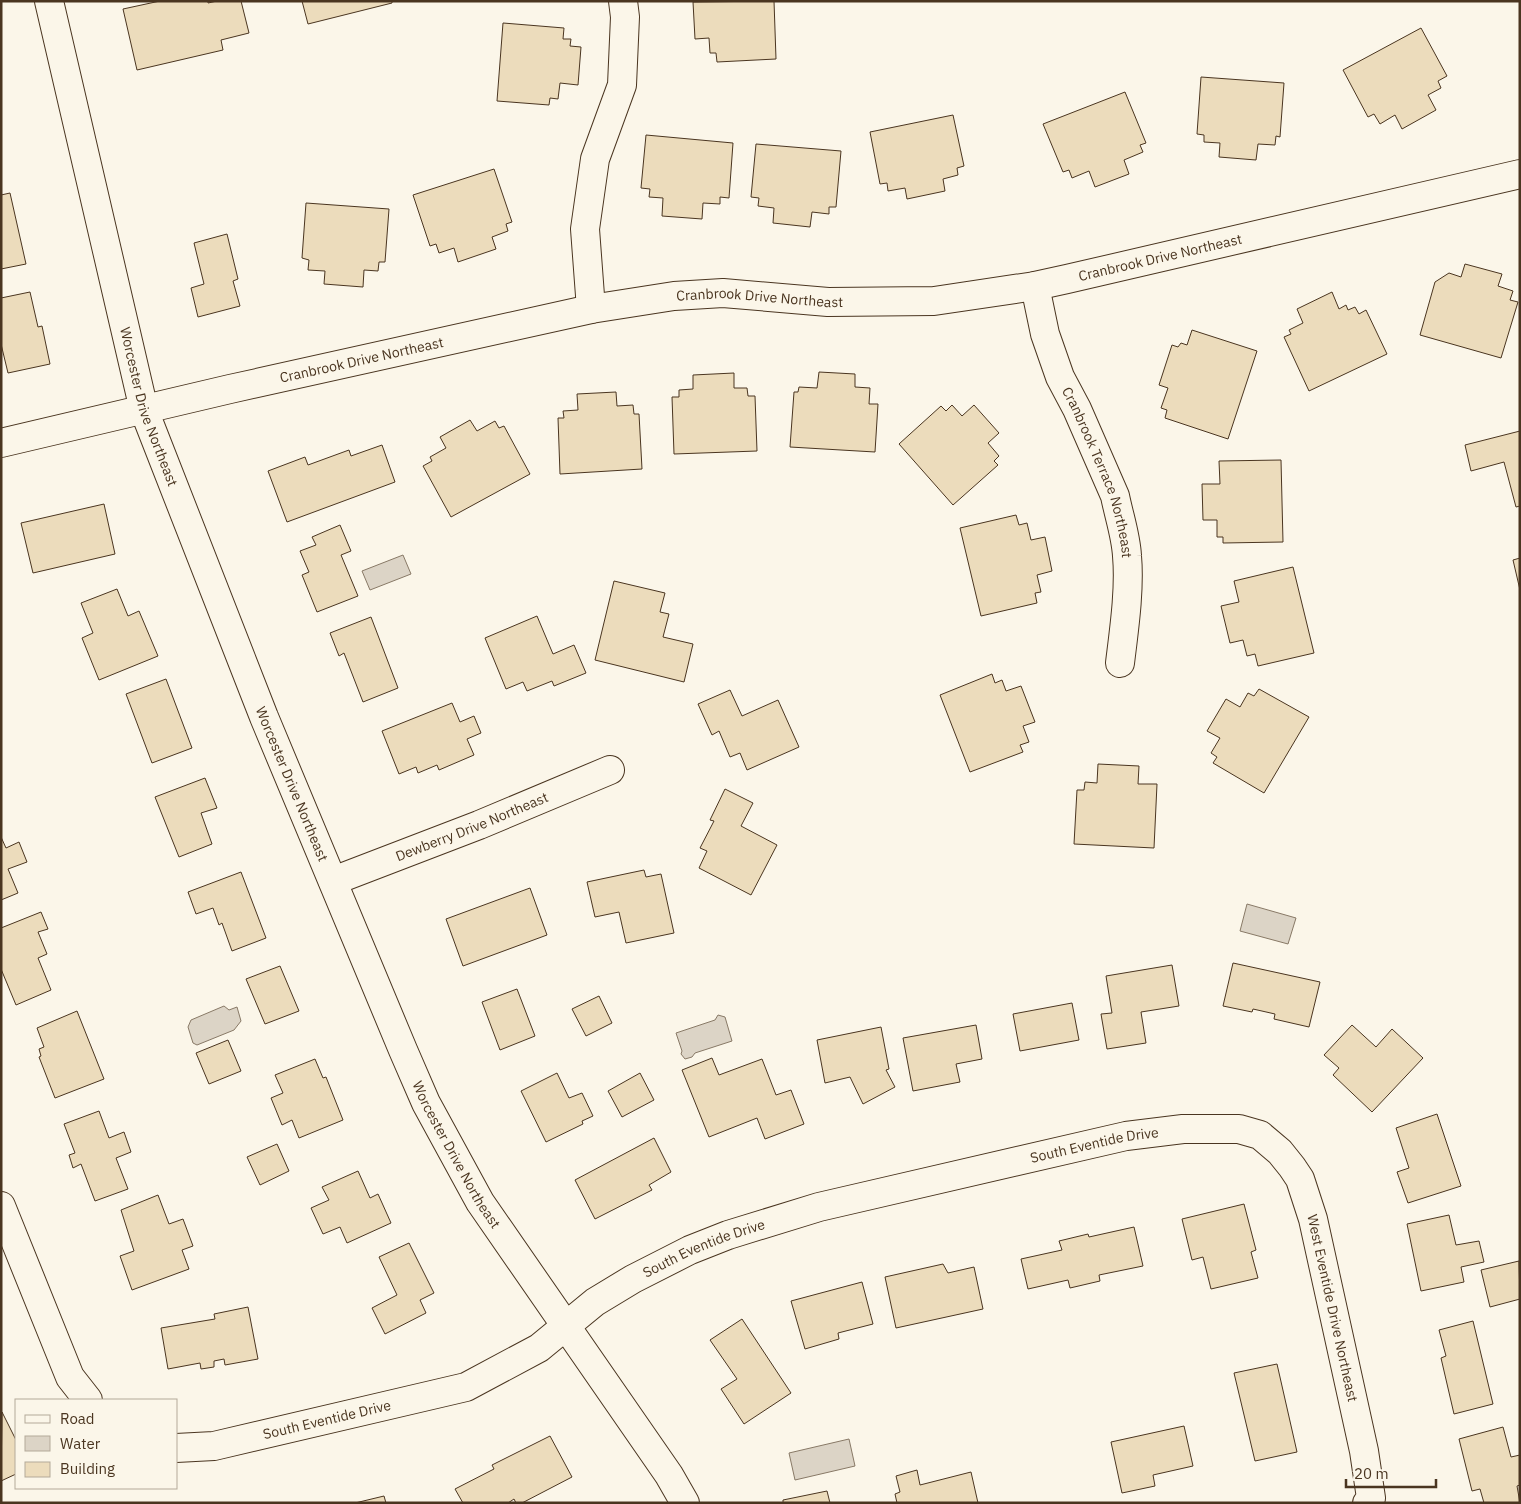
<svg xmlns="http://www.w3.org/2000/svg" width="1521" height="1504" viewBox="0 0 1521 1504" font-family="'IBM Plex Sans',sans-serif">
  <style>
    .water { fill: #dcd4c6; stroke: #887966 }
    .building { fill: #ecdcbc; stroke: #4a3520 }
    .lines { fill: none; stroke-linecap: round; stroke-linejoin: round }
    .street-casing { stroke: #4a3520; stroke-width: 30 }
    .street { stroke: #fbf6e9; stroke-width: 28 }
    .labels { text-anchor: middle; stroke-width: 4; stroke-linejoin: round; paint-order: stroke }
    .street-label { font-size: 14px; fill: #4a3520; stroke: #fbf6e9 }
  </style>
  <rect width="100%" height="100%" fill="#fbf6e9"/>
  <g class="water">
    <polygon points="403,555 411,574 370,590 362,571"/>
    <polygon points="1247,904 1296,918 1288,944 1240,931"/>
    <polygon points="224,1006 229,1010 237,1007 241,1021 234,1030 197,1045 193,1043 188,1027 191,1020"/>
    <polygon points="718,1015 725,1017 732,1041 695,1053 692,1057 685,1059 681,1054 682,1051 676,1033 715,1020"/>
    <polygon points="849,1439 855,1466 795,1480 789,1453"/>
  </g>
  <g class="building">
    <polygon points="160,1 208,1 208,3 217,1 241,1 249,33 221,40 223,50 137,70 123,9"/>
    <polygon points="302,1 392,1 392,3 308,24"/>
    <polygon points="774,1 776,59 717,62 716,53 710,53 709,38 695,39 693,2"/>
    <polygon points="503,23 564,28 563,39 571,39 570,46 581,47 578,85 560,83 558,99 550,98 549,105 497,101"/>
    <polygon points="1421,28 1447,76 1438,81 1441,88 1428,95 1436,110 1402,129 1395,115 1380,124 1374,114 1368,117 1343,70"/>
    <polygon points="1201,77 1284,83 1280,137 1276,136 1275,145 1258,144 1256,160 1219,157 1220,143 1204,142 1204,135 1197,134"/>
    <polygon points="1125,92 1146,143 1140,145 1143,152 1124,160 1129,174 1095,187 1089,171 1072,178 1069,170 1063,172 1043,124"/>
    <polygon points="953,115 964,166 957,168 958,175 943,179 945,191 907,199 905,188 888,191 887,183 880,184 870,132"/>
    <polygon points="646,135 733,143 729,198 720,197 720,204 703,203 702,219 662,216 663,198 649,197 650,189 641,188"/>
    <polygon points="756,144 841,151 836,207 829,207 829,214 812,212 810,227 773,223 774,208 758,206 759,198 751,197"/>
    <polygon points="494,169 512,222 506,224 508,231 492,237 496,249 458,262 454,248 439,253 436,244 430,246 413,195"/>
    <polygon points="10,193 26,264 1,269 1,195"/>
    <polygon points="306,203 389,209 385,262 379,262 378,271 364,270 363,287 324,284 325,271 308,270 309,260 302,258"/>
    <polygon points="227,234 238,279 233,281 240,306 198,317 191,288 204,284 194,243"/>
    <polygon points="1465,264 1502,274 1498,286 1513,291 1510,300 1518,302 1501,358 1420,335 1435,282 1449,273 1461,277"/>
    <polygon points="30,292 38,327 42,326 50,364 8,373 1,344 1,298"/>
    <polygon points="1332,292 1339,309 1346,305 1348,310 1355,307 1359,314 1366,310 1387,354 1309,391 1284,337 1291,334 1289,330 1303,323 1297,309"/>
    <polygon points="1192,330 1257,351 1228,439 1165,418 1167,410 1161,408 1168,388 1159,385 1172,345 1178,347 1181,343 1187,345"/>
    <polygon points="819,372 855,374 855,387 870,388 869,404 878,404 875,452 790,447 794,392 798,392 799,387 817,388"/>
    <polygon points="734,373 734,388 747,388 748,396 755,396 757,451 674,454 672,397 679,397 679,390 693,389 693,375"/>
    <polygon points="616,392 617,406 633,405 634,414 639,414 642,469 560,474 558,418 564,418 563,411 578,410 577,394"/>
    <polygon points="952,405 962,416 974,405 999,433 988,443 999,456 994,461 998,465 953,505 899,444 941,406 946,411"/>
    <polygon points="470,420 477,431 495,421 499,428 504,426 530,474 451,517 423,466 432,461 430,457 446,448 440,437"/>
    <polygon points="1520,431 1520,506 1516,507 1504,462 1471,471 1465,445"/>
    <polygon points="382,445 395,482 287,522 268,471 305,457 308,465 349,450 351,456"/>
    <polygon points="1281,460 1283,542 1223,543 1223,537 1217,537 1217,520 1203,520 1202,484 1220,484 1219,461"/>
    <polygon points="104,504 115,554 33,573 21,523"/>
    <polygon points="1016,515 1019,525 1027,523 1031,540 1045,537 1052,571 1037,575 1041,592 1035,593 1037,603 981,616 960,528"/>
    <polygon points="340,525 351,551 341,555 358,596 317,612 302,575 309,572 300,551 316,545 312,537"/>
    <polygon points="1520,558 1520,590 1513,560"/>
    <polygon points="1293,567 1314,653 1258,666 1255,654 1247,656 1243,640 1230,643 1221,606 1239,602 1234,581"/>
    <polygon points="614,581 665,593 660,612 669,614 663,637 693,644 684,682 595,660"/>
    <polygon points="117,589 128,616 139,611 158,656 99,680 82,638 93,633 81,603"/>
    <polygon points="537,616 553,654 574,645 586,673 554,686 552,681 527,691 523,682 506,689 485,638"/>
    <polygon points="371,617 398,688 363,702 344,653 339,656 330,633"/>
    <polygon points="992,674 995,683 1002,680 1006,691 1021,686 1035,722 1023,726 1029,742 1020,745 1023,752 970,772 940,695"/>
    <polygon points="166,679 192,748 152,763 126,694"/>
    <polygon points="1259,689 1309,717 1264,793 1213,763 1217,757 1211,753 1220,738 1207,731 1226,699 1240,707 1248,693 1254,696"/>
    <polygon points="730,690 742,716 778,700 799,747 747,770 740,753 730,757 719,731 712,735 698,704"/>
    <polygon points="452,703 460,722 474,716 481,733 467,739 474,755 439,770 437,765 418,773 416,767 399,774 382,731"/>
    <polygon points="1098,764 1139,766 1138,784 1157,784 1154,848 1074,844 1077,790 1084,790 1085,782 1097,783"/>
    <polygon points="205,778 217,808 201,813 212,844 179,857 155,797"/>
    <polygon points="725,789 753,803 741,826 777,845 751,895 699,868 707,851 700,848 714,821 710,820"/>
    <polygon points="1,837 6,848 19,842 27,862 8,869 18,893 1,900"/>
    <polygon points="644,870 646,877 661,874 674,933 626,943 619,912 595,917 587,882"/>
    <polygon points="241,872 266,938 232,951 222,923 219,925 213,908 196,914 188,892"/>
    <polygon points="530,888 547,935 463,966 446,919"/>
    <polygon points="41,912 48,929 38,932 47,954 38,958 51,990 16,1005 1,969 1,928"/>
    <polygon points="1233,963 1320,982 1309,1027 1274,1019 1275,1014 1253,1009 1252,1012 1223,1006"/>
    <polygon points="1172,965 1179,1006 1141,1012 1146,1043 1107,1049 1101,1014 1112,1013 1106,976"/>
    <polygon points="280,966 299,1011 265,1024 246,979"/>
    <polygon points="517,989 535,1036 500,1050 482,1002"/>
    <polygon points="599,996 612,1023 586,1036 572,1009"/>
    <polygon points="1072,1003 1079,1040 1020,1051 1013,1014"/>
    <polygon points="77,1011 104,1079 55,1098 39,1057 41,1056 39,1049 44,1047 37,1028"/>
    <polygon points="976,1025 982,1059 956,1064 960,1082 913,1091 903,1038"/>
    <polygon points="1352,1025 1376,1047 1392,1029 1423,1058 1372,1112 1333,1075 1339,1068 1324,1055"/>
    <polygon points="881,1027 889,1069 886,1070 895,1087 863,1104 850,1077 825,1083 817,1040"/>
    <polygon points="228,1040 241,1071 209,1084 196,1053"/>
    <polygon points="712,1058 719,1075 762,1059 776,1095 791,1090 804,1124 765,1139 757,1118 709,1137 682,1070"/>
    <polygon points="315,1059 323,1078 326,1077 343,1120 299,1138 292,1120 282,1125 271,1098 283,1093 275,1075"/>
    <polygon points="557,1073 569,1098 582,1093 593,1116 582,1121 583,1124 546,1142 521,1091"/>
    <polygon points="640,1073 654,1100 622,1117 608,1091"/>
    <polygon points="99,1111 109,1138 124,1132 131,1152 116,1158 128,1189 95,1201 81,1164 73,1168 69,1155 75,1153 64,1124"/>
    <polygon points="1437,1114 1461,1186 1408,1203 1397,1172 1409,1168 1396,1128"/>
    <polygon points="654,1138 671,1172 649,1185 652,1190 595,1219 575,1180"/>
    <polygon points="277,1144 289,1171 260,1185 247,1157"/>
    <polygon points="358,1171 370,1198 378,1194 391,1223 347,1243 340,1227 323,1234 311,1208 329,1200 322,1187"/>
    <polygon points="158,1195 169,1224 183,1219 193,1246 182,1250 189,1269 132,1290 120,1256 134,1251 121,1210"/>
    <polygon points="1244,1204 1256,1250 1251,1252 1258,1278 1211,1289 1203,1257 1192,1260 1182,1219"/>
    <polygon points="1449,1215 1456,1245 1479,1241 1484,1262 1461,1267 1464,1282 1421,1291 1407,1224"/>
    <polygon points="1134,1227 1143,1266 1099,1275 1100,1281 1070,1288 1068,1280 1028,1289 1021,1259 1062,1250 1059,1241 1088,1234 1089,1237"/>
    <polygon points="409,1243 434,1293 420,1300 426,1313 385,1334 372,1308 397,1295 379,1257"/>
    <polygon points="1519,1261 1520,1299 1490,1307 1481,1270"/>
    <polygon points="943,1264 948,1273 974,1267 983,1309 896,1328 885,1277"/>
    <polygon points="862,1282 873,1324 838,1333 839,1339 805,1349 791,1301"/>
    <polygon points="248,1307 258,1359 225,1365 224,1359 214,1361 214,1367 201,1369 200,1363 168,1369 161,1328 215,1319 214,1314"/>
    <polygon points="742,1319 791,1393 744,1424 721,1389 737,1379 710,1340"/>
    <polygon points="1473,1321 1493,1404 1454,1414 1441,1358 1446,1356 1439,1330"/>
    <polygon points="1277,1364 1297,1452 1255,1461 1234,1373"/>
    <polygon points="2,1412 16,1440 16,1474 1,1481"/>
    <polygon points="1184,1426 1193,1466 1153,1475 1155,1486 1122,1493 1111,1442"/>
    <polygon points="1503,1427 1511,1457 1520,1455 1520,1485 1517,1486 1520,1503 1484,1503 1480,1489 1472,1491 1459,1439"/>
    <polygon points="550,1436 572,1477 522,1503 516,1503 514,1499 508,1503 463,1503 455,1489 494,1469 492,1465"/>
    <polygon points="917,1470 920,1485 971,1472 978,1503 897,1503 895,1494 900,1492 896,1476"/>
    <polygon points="827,1491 830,1503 783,1503 783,1500"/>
    <polygon points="384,1496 386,1503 355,1503"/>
  </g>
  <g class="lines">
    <defs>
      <g id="street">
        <path id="s1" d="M49,1L144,410L264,717L403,1050L426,1103L480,1202L669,1475L685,1503"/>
        <path id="s2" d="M1035,286L1045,334L1060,377L1077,409L1115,496C1119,516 1126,536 1127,556C1130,589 1124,630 1120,663"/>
        <polyline points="591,309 585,229 595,159 622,85 625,17 623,1"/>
        <path id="s3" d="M1,443L230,389L591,309L674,296L723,293L828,302L934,301L1035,286L1067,279L1520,174"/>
        <path id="s4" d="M333,881L479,825L610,770"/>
        <polyline points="1,1206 70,1377 88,1400"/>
        <path id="s5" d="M176,1448L214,1446L466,1387L539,1348L595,1302L633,1279L690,1250L728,1235L819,1207L1126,1136L1183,1129H1239L1260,1135L1280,1152L1292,1167L1300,1179L1313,1219L1364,1451L1371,1498L1367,1503"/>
      </g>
    </defs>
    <use href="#street" class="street-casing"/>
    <use href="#street" class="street"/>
  </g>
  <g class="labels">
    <g class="street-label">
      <text dy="5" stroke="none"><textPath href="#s3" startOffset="1180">Cranbrook Drive Northeast</textPath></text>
      <text dy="5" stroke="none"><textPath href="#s3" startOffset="775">Cranbrook Drive Northeast</textPath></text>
      <text dy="5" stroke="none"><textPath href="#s3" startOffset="370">Cranbrook Drive Northeast</textPath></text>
      <text dy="5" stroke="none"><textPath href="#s1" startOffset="418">Worcester Drive Northeast</textPath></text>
      <text dy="5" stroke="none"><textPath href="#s2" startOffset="198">Cranbrook Terrace Northeast</textPath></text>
      <text dy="5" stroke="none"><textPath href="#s1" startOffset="822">Worcester Drive Northeast</textPath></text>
      <text dy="5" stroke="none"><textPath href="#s4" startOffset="149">Dewberry Drive Northeast</textPath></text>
      <text dy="5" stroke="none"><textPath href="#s5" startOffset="979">South Eventide Drive</textPath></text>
      <text dy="5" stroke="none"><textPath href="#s1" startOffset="1228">Worcester Drive Northeast</textPath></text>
      <text dy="5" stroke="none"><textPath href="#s5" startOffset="574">South Eventide Drive</textPath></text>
      <text dy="5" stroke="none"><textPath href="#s5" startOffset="1340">West Eventide Drive Northeast</textPath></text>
      <text dy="5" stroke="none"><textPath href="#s5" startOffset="154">South Eventide Drive</textPath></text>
    </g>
  </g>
  <rect width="1521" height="1504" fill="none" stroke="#4a3520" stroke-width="5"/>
  <rect x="15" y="1399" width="162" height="90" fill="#fbf6e9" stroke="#b4a999"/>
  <rect x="25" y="1415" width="25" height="8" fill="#fbf6e9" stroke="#b4a999"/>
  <text x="60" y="1424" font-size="15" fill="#4a3520">Road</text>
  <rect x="25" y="1436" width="25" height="15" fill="#dcd4c6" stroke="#b4a999"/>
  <text x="60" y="1449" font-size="15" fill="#4a3520">Water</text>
  <rect x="25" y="1462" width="25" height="15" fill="#ecdcbc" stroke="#b4a999"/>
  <text x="60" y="1474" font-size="15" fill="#4a3520">Building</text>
  <path d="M1346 1479v8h90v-8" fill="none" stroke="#4a3520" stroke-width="2.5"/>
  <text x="1354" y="1479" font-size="15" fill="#4a3520" stroke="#fbf6e9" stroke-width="4" paint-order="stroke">20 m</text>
</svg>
